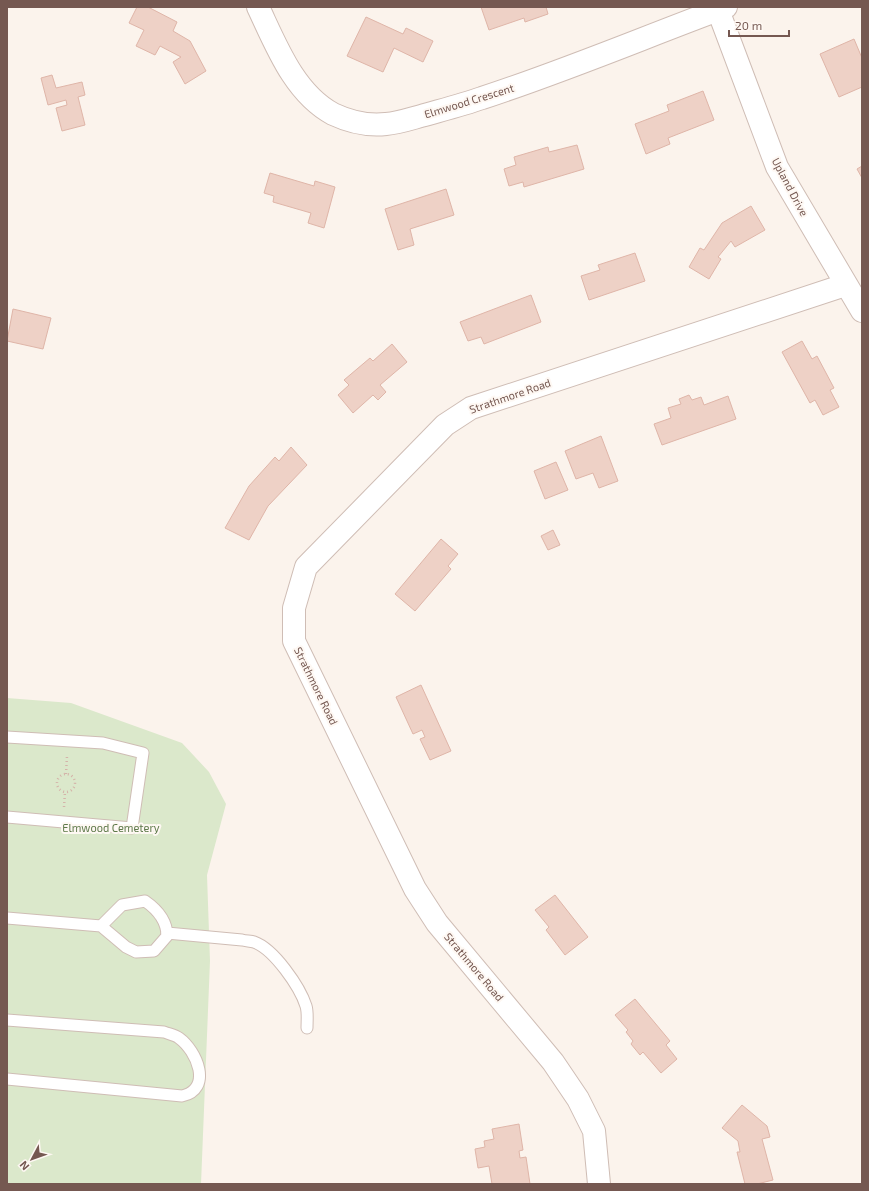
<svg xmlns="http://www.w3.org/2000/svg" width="869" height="1191" viewBox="0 0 869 1191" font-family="'Exo 2',sans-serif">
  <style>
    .green { fill: #dbe8cb }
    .building { fill: #eed1c6; stroke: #dfb5a8 }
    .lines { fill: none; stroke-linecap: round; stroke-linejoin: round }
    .service-casing { stroke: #cfbdb5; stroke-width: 13 }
    .minor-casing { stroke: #cfbdb5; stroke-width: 24 }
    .path { stroke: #d4b3a9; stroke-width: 2.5; stroke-dasharray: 1 3; stroke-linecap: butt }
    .service { stroke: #fff; stroke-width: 11 }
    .minor { stroke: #fff; stroke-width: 22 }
    .labels { text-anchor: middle; stroke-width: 4; stroke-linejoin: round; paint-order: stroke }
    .street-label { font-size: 11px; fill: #755851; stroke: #fef8f3 }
    .park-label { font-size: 11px; fill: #5e794a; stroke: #fef8f3 }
  </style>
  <rect width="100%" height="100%" fill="#fbf3ec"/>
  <polygon class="green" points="7,698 71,703 182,743 209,772 226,804 207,875 210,961 201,1184 7,1184"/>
  <g class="building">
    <polygon points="137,7 148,7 177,22 173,31 190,41 206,71 185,84 173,62 181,57 160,46 155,55 136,46 144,30 129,23"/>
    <polygon points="481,7 546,7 548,14 525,22 524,18 489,30"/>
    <polygon points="366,17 403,34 406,28 433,41 423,62 394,48 383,72 347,56"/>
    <polygon points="854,39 862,58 862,87 839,97 820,54"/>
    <polygon points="52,75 56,88 82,82 85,95 78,97 85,125 62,131 56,108 67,105 66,100 48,105 41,78"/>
    <polygon points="703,91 714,120 668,138 670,144 646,154 635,124 669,111 667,105"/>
    <polygon points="577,145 584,169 524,187 523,182 509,186 504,169 516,165 514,157 548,147 549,152"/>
    <polygon points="862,166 862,178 857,169"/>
    <polygon points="270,173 314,186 315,181 335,187 324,228 308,223 311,213 273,202 274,196 264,193"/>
    <polygon points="446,189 454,215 410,229 414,245 398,250 385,209"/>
    <polygon points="751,206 765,230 735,247 731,241 718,257 721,259 709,279 689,267 700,248 704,250 722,223"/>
    <polygon points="635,253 645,281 589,300 581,276 600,270 598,265"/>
    <polygon points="531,295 541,322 484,344 481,337 468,341 460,322"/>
    <polygon points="13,309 51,318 43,349 7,341"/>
    <polygon points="802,341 812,359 817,356 834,388 830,390 839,407 823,415 815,400 810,403 782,352"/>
    <polygon points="392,344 407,362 380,385 386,392 378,400 373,395 353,413 338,395 349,385 344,380 370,358 373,361"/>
    <polygon points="689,395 692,400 701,397 704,405 728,396 736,419 662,445 654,424 671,418 668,408 681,404 679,399"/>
    <polygon points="601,436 618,481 599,488 593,473 576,479 565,451"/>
    <polygon points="291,447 307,465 268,506 249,540 225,528 249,486 275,457 279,461"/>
    <polygon points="556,462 568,490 545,499 534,471"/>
    <polygon points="553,530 560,545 548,550 541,536"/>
    <polygon points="441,539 458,554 448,566 451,569 415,611 395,594"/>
    <polygon points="421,685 451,751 430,760 420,739 425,737 422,730 413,734 396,697"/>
    <polygon points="555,895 588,937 565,955 546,930 549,927 535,910"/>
    <polygon points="635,999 670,1041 666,1045 677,1059 661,1073 643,1052 640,1055 631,1044 633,1041 626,1032 628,1030 615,1015"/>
    <polygon points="742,1105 767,1126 770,1137 762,1139 773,1180 757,1184 745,1184 737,1152 740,1152 738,1141 722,1128"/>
    <polygon points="519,1124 523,1150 519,1151 520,1158 526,1157 530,1184 492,1184 489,1166 478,1168 475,1149 485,1147 484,1141 494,1139 492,1129"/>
  </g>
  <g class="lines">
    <defs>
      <g id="service">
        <polyline points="7,737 103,743 143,753 132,828 7,817"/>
        <path d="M7,918L101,926L126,947L136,952L154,951L167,936C167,921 158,910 145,901L122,905L101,926"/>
        <path d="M167,933L242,940C246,941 251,941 254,942C274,949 300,987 306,1006C308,1012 307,1021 307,1028"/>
        <path d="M7,1020L164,1032C169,1034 175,1035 179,1038C197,1051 213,1089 182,1096L7,1079"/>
      </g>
      <g id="minor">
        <path d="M258,7C276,45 294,93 333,114C350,122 368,126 386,124C398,123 410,119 421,116C442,110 462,105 482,98C565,71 645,37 726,7"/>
        <polyline points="718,10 777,167 862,311"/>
        <polyline points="599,1184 594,1131 578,1099 553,1062 437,923 415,889 294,641 294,608 306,567 445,425 471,408 845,285"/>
      </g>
    </defs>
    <use href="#service" class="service-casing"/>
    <use href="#minor" class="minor-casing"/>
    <g class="path">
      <circle cx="66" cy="783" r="9"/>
      <polyline points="66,774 67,756"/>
      <polyline points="64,807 65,792"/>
    </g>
    <use href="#service" class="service"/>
    <use href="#minor" class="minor"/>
  </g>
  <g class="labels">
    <g class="street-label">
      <text transform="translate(469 101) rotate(-17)" y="4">Elmwood Crescent</text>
      <text transform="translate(790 187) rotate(62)" y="4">Upland Drive</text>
      <text transform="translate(510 396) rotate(-19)" y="4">Strathmore Road</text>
      <text transform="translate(316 686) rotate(64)" y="4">Strathmore Road</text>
      <text transform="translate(474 967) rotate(50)" y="4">Strathmore Road</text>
    </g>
    <g class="park-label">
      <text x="111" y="832">Elmwood Cemetery</text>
    </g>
  </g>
  <rect width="869" height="1191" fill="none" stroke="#755851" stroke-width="16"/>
  <g transform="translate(32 1159) rotate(229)" stroke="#fef8f3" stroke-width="3" paint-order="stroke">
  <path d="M0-3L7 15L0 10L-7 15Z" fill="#755851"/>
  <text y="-6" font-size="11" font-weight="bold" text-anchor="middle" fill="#755851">N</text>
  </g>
  <path d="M729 30v6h60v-6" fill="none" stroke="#755851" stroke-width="2"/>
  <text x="735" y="30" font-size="12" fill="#755851" stroke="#fef8f3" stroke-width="3" paint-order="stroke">20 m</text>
</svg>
